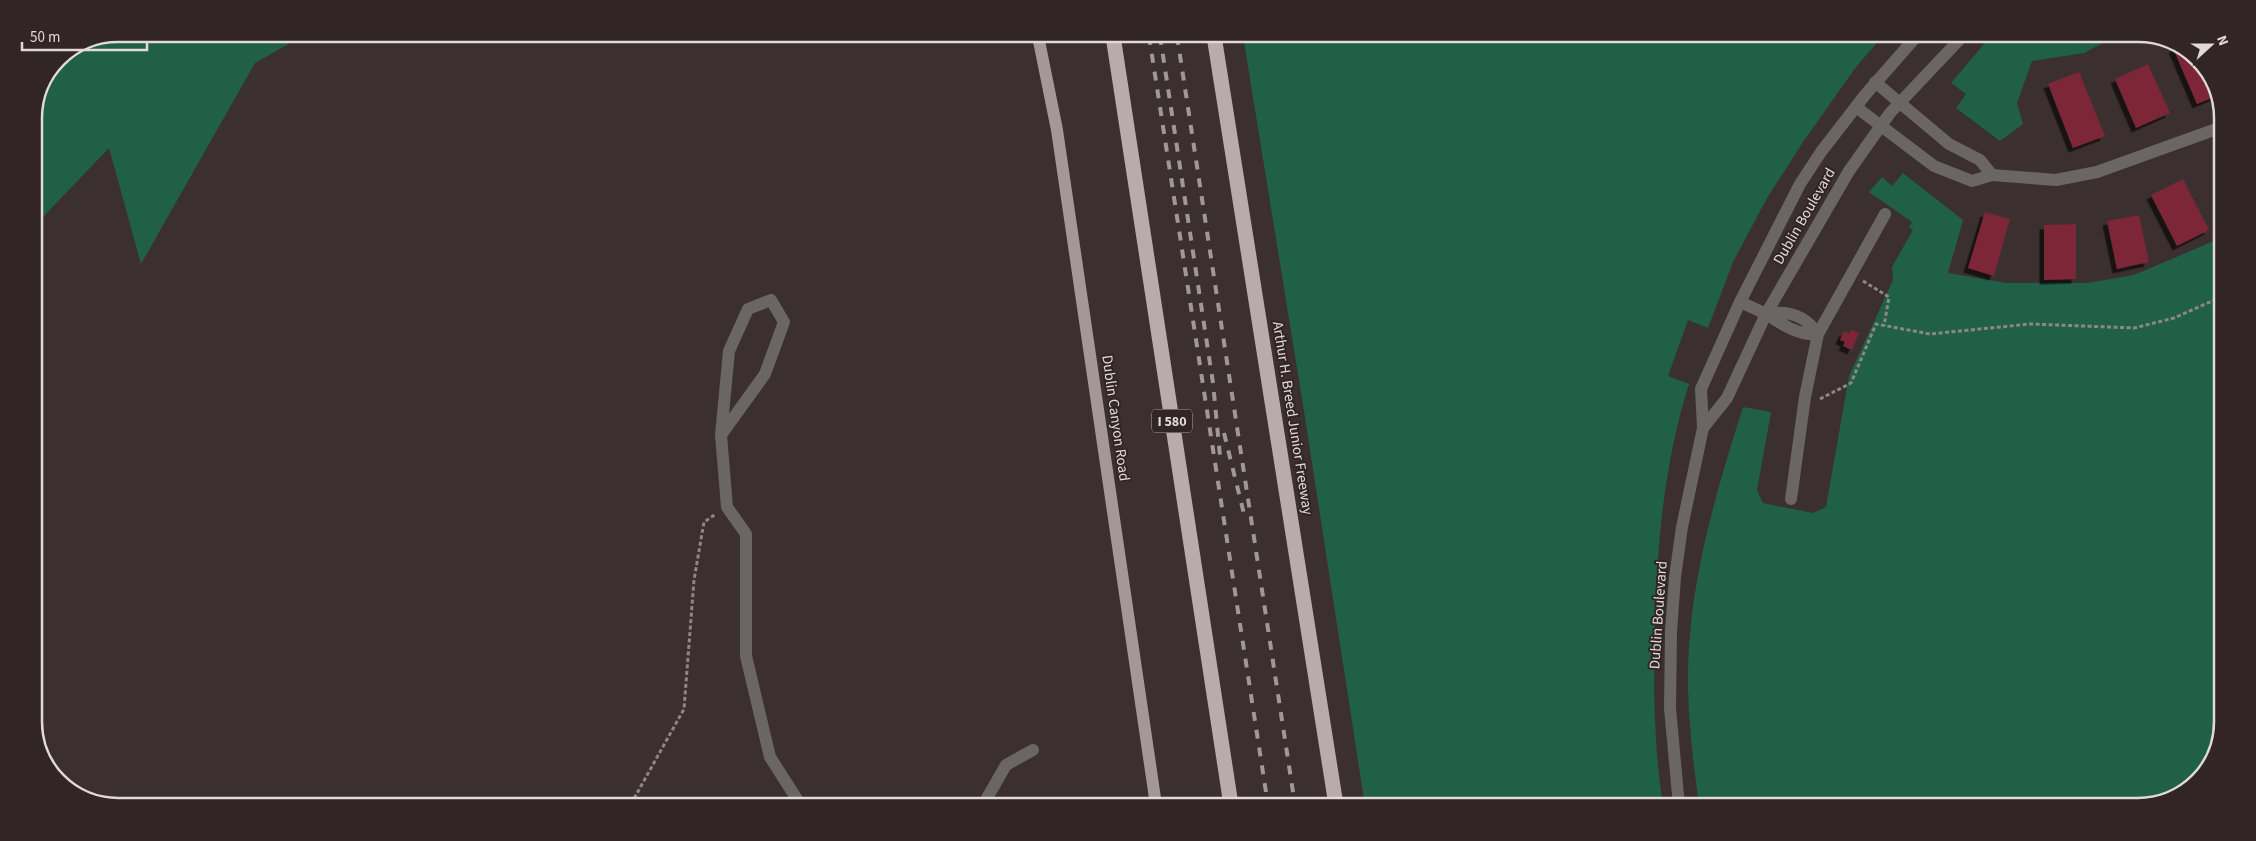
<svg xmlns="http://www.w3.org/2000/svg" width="2256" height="841" viewBox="0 0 2256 841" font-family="'Source Sans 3',sans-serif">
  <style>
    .green { fill: #216048 }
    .building { fill: #7b2637; filter: url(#shadow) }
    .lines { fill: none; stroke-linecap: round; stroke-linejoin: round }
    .path { stroke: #8f8586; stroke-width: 3; stroke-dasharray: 4 2.5; stroke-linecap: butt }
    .minor { stroke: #6b6566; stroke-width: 12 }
    .major { stroke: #a39797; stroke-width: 12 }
    .highway { stroke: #b9aaab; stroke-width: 15 }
    .rail { stroke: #a09798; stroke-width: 4; stroke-dasharray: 9 9; stroke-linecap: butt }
    .labels { text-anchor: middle; stroke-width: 4; stroke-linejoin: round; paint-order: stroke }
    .shield { fill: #312526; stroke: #aca3a4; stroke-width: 1 }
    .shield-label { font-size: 14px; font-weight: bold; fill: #e1d9da }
    .street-label { font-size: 15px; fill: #e1d9da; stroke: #312526 }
    .rim { fill: none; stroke: #e1d9da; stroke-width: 2.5 }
  </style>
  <defs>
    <filter id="shadow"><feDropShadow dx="-4.5" dy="4.5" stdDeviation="0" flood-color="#0009"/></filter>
  </defs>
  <rect width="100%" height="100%" fill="#3b2f30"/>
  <g class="green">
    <polygon points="118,34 306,34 255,63 141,264 109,148 41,219 34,232 34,113 59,58 86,40"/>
    <path d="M1243,36L1881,38L1856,67L1803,142L1767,198L1733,262L1708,328L1688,320L1668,376L1689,384C1664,463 1657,544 1655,628C1653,688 1654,747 1663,806H1365L1304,411Z"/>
    <polygon points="1989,38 2113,38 2084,53 2032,61 2017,103 2023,124 2000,141 1956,108 1966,94 1951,83"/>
    <path d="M1903,173L1963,220L1948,273L2007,283H2087L2134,275L2221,238L2218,750L2189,790L2138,807L1699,806C1694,767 1689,729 1688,689C1686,593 1714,498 1743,407L1771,412L1757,490L1763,503L1813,513L1826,507L1849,376L1893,280L1892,267L1913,230L1909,227L1912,222L1869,192L1882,177L1892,186Z"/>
  </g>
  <g class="building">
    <polygon points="2177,47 2205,67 2216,96 2197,104 2173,48"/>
    <polygon points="2148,64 2170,113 2136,128 2115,79"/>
    <polygon points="2079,72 2105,136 2073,148 2048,84"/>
    <polygon points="2183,179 2209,230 2177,246 2151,195"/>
    <polygon points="1985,212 2010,219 1994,276 1968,268"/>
    <polygon points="2139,215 2149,262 2117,269 2107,221"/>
    <polygon points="2076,224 2076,279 2044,280 2044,225"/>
    <polygon points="1851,330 1859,333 1852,350 1843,346 1845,342 1840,340 1844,331 1849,334"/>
  </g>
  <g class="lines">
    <g class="path">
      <polyline points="1863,281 1889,297 1884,326"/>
      <polyline points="1820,399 1851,383 1876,324 1930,334 2030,324 2134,328 2174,318 2221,297"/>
      <polyline points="631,804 684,709 694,580 704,522 716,514"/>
    </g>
    <g class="minor">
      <polyline points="1875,82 1949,144 1980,160 1992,175"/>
      <polyline points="1856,107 1934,166 1972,181 1992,175 2056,180 2097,172 2222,127"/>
      <path d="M1740,302C1749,306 1758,310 1766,314C1782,324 1798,336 1818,334C1805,315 1788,310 1766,314"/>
      <polyline points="1703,428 1727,398 1766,314 1849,171 1890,113 1961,38"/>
      <polyline points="721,435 765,374 784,322 771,300 748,309 729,351 721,435 727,507 746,534 746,656 770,757 800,804"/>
      <polyline points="1791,499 1805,397 1818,334 1885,214"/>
      <polyline points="983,805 1006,765 1033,750"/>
      <polyline points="1679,806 1670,708 1671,632 1675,577 1682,527 1703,428 1701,389 1740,302 1800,184 1821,152 1865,95 1915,38"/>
    </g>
    <polyline class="major" points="1038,36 1057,130 1156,805"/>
    <g class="highway">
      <polyline points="1113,36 1231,805"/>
      <polyline points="1214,36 1336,805"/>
    </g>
    <g class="rail">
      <polyline points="1149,36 1268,805"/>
      <polyline points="1160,36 1213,383 1220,456"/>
      <polyline points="1177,36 1295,805"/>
      <polyline points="1224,433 1245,518"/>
    </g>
  </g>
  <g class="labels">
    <rect class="shield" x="1152" y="409.5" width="40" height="23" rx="4"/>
    <g class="shield-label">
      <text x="1172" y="426">I 580</text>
    </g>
    <g class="street-label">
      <text transform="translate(1804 216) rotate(-60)" y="5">Dublin Boulevard</text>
      <text transform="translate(1116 418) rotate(82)" y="5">Dublin Canyon Road</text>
      <text transform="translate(1293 418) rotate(81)" y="5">Arthur H. Breed Junior Freeway</text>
      <text transform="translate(1658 615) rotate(-86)" y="5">Dublin Boulevard</text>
    </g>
  </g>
  <path d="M0 0H2256V841H0ZM118 42H2138A76 76 0 0 1 2214 118V722A76 76 0 0 1 2138 798H118A76 76 0 0 1 42 722V118A76 76 0 0 1 118 42Z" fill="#312526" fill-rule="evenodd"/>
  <path class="rim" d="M118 42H2138A76 76 0 0 1 2214 118V722A76 76 0 0 1 2138 798H118A76 76 0 0 1 42 722V118A76 76 0 0 1 118 42Z"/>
  <g transform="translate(2211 45) rotate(69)" stroke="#312526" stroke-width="4" paint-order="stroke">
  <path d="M0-4L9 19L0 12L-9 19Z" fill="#e1d9da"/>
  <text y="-8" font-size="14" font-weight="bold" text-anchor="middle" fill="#e1d9da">N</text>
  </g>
  <path d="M22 42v8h125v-8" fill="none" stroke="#e1d9da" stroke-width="2.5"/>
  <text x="30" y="42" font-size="15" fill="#e1d9da" stroke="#312526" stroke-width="4" paint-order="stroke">50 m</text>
</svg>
